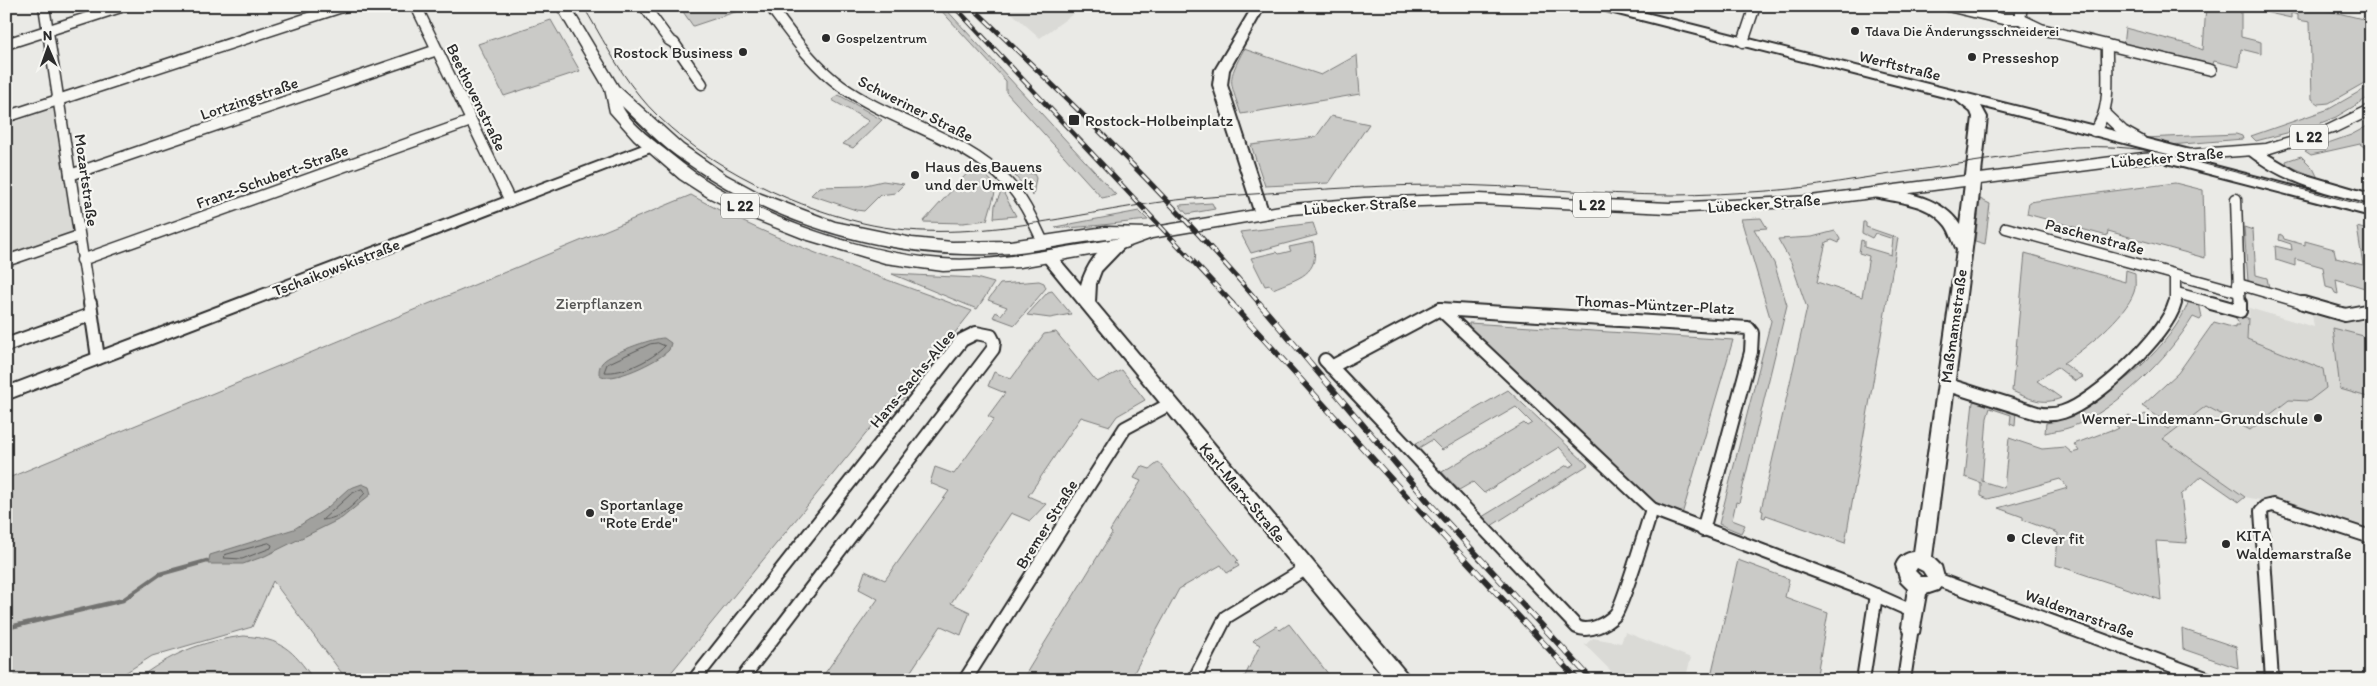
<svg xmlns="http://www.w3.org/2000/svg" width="2377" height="686" viewBox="0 0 2377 686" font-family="Itim,sans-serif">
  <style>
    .built { fill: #dadad6 }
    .green { fill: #cacac7; stroke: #7a7a79 }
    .water { fill: #a1a19e; stroke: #727270 }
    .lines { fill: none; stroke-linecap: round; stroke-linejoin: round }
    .shore { stroke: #5a5a59; stroke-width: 1 }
    .stream { stroke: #727270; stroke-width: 4.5 }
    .street-far1-casing { stroke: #2b2b2b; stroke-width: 13 }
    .street-casing { stroke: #2b2b2b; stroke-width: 16 }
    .secondary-casing { stroke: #2b2b2b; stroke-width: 4 }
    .primary-casing { stroke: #2b2b2b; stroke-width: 3 }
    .street-far1 { stroke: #f6f6f2; stroke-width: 10 }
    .street { stroke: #f6f6f2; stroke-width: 12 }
    .secondary { fill: #f6f6f2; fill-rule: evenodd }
    .primary { fill: #f6f6f2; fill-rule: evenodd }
    .tram { stroke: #2b2b2b; stroke-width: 1 }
    .rail-far1-casing { stroke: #2b2b2b; stroke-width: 5 }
    .rail-casing { stroke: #2b2b2b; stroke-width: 6 }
    .rail-far1 { stroke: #f6f6f2; stroke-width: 3; stroke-dasharray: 10; stroke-linecap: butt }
    .rail { stroke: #f6f6f2; stroke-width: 4.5; stroke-dasharray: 12; stroke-linecap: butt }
    .poi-dot { fill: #2b2b2b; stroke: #f6f6f2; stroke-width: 2 }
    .labels { text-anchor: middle; stroke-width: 4.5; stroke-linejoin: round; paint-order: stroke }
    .far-poi-label { font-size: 14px; fill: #2b2b2b; stroke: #f6f6f2; text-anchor: start }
    .shield { fill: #f6f6f2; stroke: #686867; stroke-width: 1 }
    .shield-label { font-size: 15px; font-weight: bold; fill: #2b2b2b }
    .poi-label { font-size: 16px; fill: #2b2b2b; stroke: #f6f6f2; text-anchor: start }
    .street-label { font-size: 16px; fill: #2b2b2b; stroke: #f6f6f2 }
    .park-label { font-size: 16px; fill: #535352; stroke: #f6f6f2 }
  </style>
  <rect width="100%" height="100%" fill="#eaeae6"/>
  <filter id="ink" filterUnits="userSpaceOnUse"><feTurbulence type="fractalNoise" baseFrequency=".02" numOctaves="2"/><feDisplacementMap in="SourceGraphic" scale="10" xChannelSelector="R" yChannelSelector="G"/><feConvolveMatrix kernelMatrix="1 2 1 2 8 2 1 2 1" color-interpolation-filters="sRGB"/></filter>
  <g filter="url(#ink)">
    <g class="built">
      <polygon points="1004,6 1084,6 1040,38"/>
      <polygon points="60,106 79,236 6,261 6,125"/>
      <polygon points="2249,308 2314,327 2311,308 2371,324 2371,533 2275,503 2245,497 2163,439 2206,406 2250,430 2289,400 2309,401 2323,369 2247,339"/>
      <polygon points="1625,632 1691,658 1685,680 1620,680 1585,645 1593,638 1621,643"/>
    </g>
    <g class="green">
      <polygon points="679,6 753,6 693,26"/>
      <polygon points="937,6 943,6 1116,195 1102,198 1006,92 1006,81"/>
      <polygon points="2206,6 2241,6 2241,37 2261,42 2261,54 2241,49 2239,67 2214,61 2212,67 2123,46 2125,28 2191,45 2203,50"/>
      <polygon points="2260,6 2309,6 2371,21 2371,79 2329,103 2319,104 2312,99 2310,22 2298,20 2298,15 2291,13 2291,18 2260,11"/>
      <polygon points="551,20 580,71 504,96 478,44"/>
      <path d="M1244,49L1321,75L1357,55L1360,94L1241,114C1229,78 1227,82 1244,49Z"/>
      <polygon points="2371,85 2371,96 2336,117 2313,126 2256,141 2251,136 2329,109"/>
      <polygon points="839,95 882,120 853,148 843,144 869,121 832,100"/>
      <polygon points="1331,116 1369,124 1329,183 1265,186 1251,145 1316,137"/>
      <polygon points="2371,124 2371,152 2360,144 2311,155 2305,151 2351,135"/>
      <polygon points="2236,134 2242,136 2243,139 2170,145 2144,138"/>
      <polygon points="2301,156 2313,168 2318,178 2287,165 2286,161"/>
      <polygon points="971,169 985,175 997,186 987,220 963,223 923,222"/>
      <polygon points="1025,172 1034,174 1036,178 1033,196 1015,176"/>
      <polygon points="883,181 904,184 895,193 880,195 864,211 856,210 811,195 819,187 861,186"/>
      <polygon points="2175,183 2203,190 2205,258 2108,231 2107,236 2027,214 2029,202"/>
      <polygon points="1001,192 1003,192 1016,216 994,218 995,205"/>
      <path d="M691,195C780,245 877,275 972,311L902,400L896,397L665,680H347L273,581L252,627L152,656L114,680H6V479Z"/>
      <polygon points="1980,199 1990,204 1985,244 1975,241"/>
      <polygon points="1212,203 1215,209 1187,214 1179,205"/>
      <path d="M1139,211L1148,220C1134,221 1060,231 1055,227Z"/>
      <polygon points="1761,218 1767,228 1754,229 1774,263 1787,305 1739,503 1736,502 1732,520 1745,525 1741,533 1719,524 1771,321 1741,219"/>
      <polygon points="1863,222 1866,222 1866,227 1898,238 1845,543 1766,515 1765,518 1762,517 1763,511 1761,510 1807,308 1791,262 1778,239 1812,237 1835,231 1840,239 1839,243 1832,240 1826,242 1817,282 1862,297 1869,256 1859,253 1861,240 1864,241 1864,247 1891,255 1893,239 1875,233 1872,238 1862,233"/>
      <polygon points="1313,223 1317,235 1251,253 1240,232"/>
      <polygon points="2244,227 2253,230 2256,275 2267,278 2269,288 2248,281"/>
      <polygon points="2357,227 2371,231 2371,290 2336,279 2338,294 2335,293 2333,289 2326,287 2323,267 2295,259 2295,266 2276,260 2275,246 2292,250 2291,244 2279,240 2280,234 2283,236 2284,239 2305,245 2305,241 2334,249 2336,258 2363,265"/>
      <path d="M1313,242C1321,275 1298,278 1273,289L1270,285L1265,286L1251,258L1277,252L1279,254L1291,251L1289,247Z"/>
      <path d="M2025,253L2125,282L2126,270L2135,273C2135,279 2136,287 2134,292C2126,316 2084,350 2063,363L2083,377L2075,381L2057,367L2037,381L2061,398C2043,406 2028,398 2012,391Z"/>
      <polygon points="892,274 976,278 994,283 977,309"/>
      <polygon points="1039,281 1044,283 1046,288 1015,325 993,317 996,312 1001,315 1007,307 988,300 1000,284"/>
      <polygon points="1052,291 1071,314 1050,318 1027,315 1048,292"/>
      <path d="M2189,301L2199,303L2202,317L2200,320L2193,317C2168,358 2117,410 2071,427C2063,430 2053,431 2045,433L2046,423C2071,420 2125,382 2144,363C2161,347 2181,323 2189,301Z"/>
      <polygon points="2235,316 2248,318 2247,339 2323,369 2326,388 2309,401 2289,400 2250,430 2206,406 2163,439 2245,497 2239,502 2202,476 2181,495 2187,543 2156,541 2161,600 2056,565 2058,533 2023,520 2023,517 1998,508 2068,488 2060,479 1988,499 1981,496 1981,483 1965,477 1973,402 1980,400 2016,410 2015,426 2010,424 2011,415 1990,408 1987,418 1982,481 2004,488 2009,438 2042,449 2065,447 2072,453 2079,451 2074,444 2111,430 2113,431 2119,428 2115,425 2129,415 2136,420 2145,414 2168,429 2172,426 2142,406 2178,373 2214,322 2235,328 2235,325 2239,325"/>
      <polygon points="1469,323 1733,340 1681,518 1659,510 1470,334"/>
      <polygon points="2333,328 2371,338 2371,398 2340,389"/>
      <polygon points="1056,332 1097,382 1122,370 1145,400 1117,416 1110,426 1081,417 1028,496 1046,504 1030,521 1011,513 951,603 970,612 961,635 941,626 905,680 820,680 878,599 859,589 865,571 885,580 949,491 930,483 935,467 954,474 994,419 988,416 1005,393 988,386 994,372 1011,379 1044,334"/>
      <polygon points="1508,390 1588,465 1491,526 1482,517 1567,465 1570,467 1575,464 1559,447 1484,493 1473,482 1459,490 1442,472 1524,423 1527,426 1532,423 1516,407 1442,450 1432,440 1417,449 1413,445"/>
      <polygon points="1159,462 1238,560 1236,562 1239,566 1227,573 1221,565 1179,589 1130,680 1022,680 1112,533 1110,531 1141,481 1134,478 1141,466 1150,469"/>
      <polygon points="1738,560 1789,579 1785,597 1828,613 1816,680 1710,680"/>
      <polygon points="1289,624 1333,680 1243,680 1260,645 1253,641 1255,639 1276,626 1280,630"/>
      <polygon points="2182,629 2236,647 2238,668 2183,649"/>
      <path d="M244,636C282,639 292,649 314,680H136C171,654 200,641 244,636Z"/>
    </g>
    <g class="water">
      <path d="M664,338L671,343L669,350C660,360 609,386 599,374C599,370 599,367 602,363C608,354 652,338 664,338Z"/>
      <polygon points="362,484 369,487 371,494 342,518 265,556 243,564 208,564 210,555 294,529 327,508 348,489"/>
    </g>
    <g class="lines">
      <g class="shore">
        <path d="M658,343L665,346C652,360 623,374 604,372L607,364L650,344Z"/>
        <path d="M362,489L365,493C354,505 340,519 322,520L351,494Z"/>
        <polygon points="269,543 272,545 271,548 242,559 224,558 225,555"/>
      </g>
      <polyline class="stream" points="6,628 123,600 160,574 207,561"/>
      <defs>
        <g id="street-far1">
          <polyline points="44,6 90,304"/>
          <polyline points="416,6 510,201"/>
          <polyline points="644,6 669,40 674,43 702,84"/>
          <path d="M770,6C791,34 812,65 841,86C893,123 963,136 1008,183C1024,200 1033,221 1043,242"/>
          <polyline points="1948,6 2003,19 2020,19 2041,29 2211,70"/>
          <polyline points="2020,19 2022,6"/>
          <polyline points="1743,42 1755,6"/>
          <polyline points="6,44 124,6"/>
          <polyline points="2105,114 2123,131 2141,141"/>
          <polyline points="6,117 345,6"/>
          <path d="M2094,131C2113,111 2106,70 2107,45"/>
          <polyline points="70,175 437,50"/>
          <polyline points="2006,228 2239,292 2236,199"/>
          <polyline points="82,260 471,121"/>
          <polyline points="6,261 79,236"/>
          <polyline points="2175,275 2175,304"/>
          <polyline points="2238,284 2307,304"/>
          <polyline points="2239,292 2240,304"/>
          <polyline points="2177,293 2216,304"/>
        </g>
        <g id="street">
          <polyline points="90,303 98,358"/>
          <polyline points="2211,303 2240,311 2240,303"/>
          <polyline points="2303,303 2345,315 2371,310"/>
          <polyline points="1440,309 1652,509 1860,588 1914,612"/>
          <polyline points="6,345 90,315"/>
          <path d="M1325,360L1577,627C1589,633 1606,624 1615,615C1622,608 1647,525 1652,509"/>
          <polyline points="1331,367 1440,309 1748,328 1752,333 1751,352 1703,530"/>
          <path d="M1945,384L2037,413C2046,415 2054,415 2063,412C2095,402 2167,335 2175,303"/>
          <polyline points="1936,579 2211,680"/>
          <polyline points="694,680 962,340 976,333 991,336 994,342 993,349 741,680"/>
          <polyline points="965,680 1125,428 1170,404"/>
          <polyline points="1194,680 1226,617 1307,568"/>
          <polyline points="1863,680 1876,595"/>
          <polyline points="1904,680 1912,627"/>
          <polyline points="2272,680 2261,511 2265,507 2273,505 2371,537"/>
        </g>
        <g id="secondary">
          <polygon points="1253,6 1265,6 1229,70 1227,85 1269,214 1267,218 1257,218 1255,214 1213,85 1215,70"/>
          <path d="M1596,6H1618L2190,150L2197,155L2190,160L1981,106L1987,117L1978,202L1932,557L1941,566L1945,581L1938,590L1926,594L1919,633L1912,636L1905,633L1902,627L1908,589L1901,582L1896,565C1899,557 1905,553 1914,552L1957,250C1953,242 1951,233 1946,226C1928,203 1900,203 1875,197L1873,193L1875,189L1880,188C1909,193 1943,198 1960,225L1973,117L1971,112L1956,100L1598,9ZM1917,568L1923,571L1927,577H1921L1915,571Z"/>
          <polygon points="651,142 658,147 656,150 6,400 6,387"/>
          <path d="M2253,146L2299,173L2371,194V204C2327,193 2284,183 2248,154L2246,151L2248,148Z"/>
          <polygon points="2172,155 2371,206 2371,216 2167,163 2165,160 2167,157"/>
          <path d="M1119,239L1124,240L1127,244L1101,271L1096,284L1095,302L1407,674L1410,680H1387L1040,256L1043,252H1053L1081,285C1086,266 1100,244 1119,239Z"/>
        </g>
        <path id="primary" d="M556,6H570L618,86L683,145L726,175L761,194L835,222L912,238L952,242L1010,241L1105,227L1149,228L1292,204L1364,198L1478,194L1669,203L1810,196L2143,153L2266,144L2326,126L2371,104V115L2336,132L2267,154L2143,163L1810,206L1669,213L1478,204L1364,208L1292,214L1223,226L1152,238L1119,250L1020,267L943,271L885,263L805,239L749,217L708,197L680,179L634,139L610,112L605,89ZM622,106C642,125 661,146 684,161C773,224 883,257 991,254C1034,253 1076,241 1119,238C1102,242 1084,244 1067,247C1026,254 984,262 942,259C857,253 738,211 673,156C657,143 630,124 622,106Z"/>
      </defs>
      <use href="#street-far1" class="street-far1-casing"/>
      <use href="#street" class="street-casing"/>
      <use href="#secondary" class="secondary-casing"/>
      <use href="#primary" class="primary-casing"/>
      <use href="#street-far1" class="street-far1"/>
      <use href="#street" class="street"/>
      <use href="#secondary" class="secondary"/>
      <use href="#primary" class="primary"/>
      <path class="tram" d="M583,6C601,35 616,67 638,94C689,158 784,204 863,223C979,250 1094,204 1210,197C1287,192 1364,185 1441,185C1518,185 1595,195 1672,195C1703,195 1736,193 1767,191C1801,189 1836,182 1870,177C1938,167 2007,157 2075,147C2104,146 2133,147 2162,153L2371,207"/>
      <defs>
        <g id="rail-far1">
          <polyline points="954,6 1233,304"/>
          <path d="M971,6C1071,102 1171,199 1260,304"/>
        </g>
        <g id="rail">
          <polyline points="1231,303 1421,512 1578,680"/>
          <polyline points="1259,303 1432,506 1592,680"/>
        </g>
      </defs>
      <use href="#rail-far1" class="rail-far1-casing"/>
      <use href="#rail" class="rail-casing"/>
      <use href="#rail-far1" class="rail-far1"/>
      <use href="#rail" class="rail"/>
    </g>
  </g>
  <g class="poi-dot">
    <circle cx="1855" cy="31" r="5"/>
    <circle cx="826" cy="38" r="5"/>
    <circle cx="743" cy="52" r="5"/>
    <circle cx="1972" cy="57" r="5"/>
    <rect x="1068" y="114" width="12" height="12" rx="2.5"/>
    <circle cx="915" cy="175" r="5"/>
    <circle cx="2318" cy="418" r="5"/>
    <circle cx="590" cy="513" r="5"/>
    <circle cx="2011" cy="538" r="5"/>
    <circle cx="2226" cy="544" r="5"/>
  </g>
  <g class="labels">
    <g class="far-poi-label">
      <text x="1865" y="36">Tdava Die Änderungsschneiderei</text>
      <text x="836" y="43">Gospelzentrum</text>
    </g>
    <g class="shield">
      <rect x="2290" y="124.5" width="38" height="25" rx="4"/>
      <rect x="1573" y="192.5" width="38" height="25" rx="4"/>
      <rect x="721" y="193.5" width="38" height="25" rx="4"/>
    </g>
    <g class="shield-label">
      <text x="2309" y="142">L 22</text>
      <text x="1592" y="210">L 22</text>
      <text x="740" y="211">L 22</text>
    </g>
    <g class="poi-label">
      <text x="733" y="58" text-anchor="end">Rostock Business</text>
      <text x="1982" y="63">Presseshop</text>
      <text x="1085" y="126">Rostock-Holbeinplatz</text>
      <text x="925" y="172">Haus des Bauens<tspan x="925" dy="18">und der Umwelt</tspan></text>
      <text x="2308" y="424" text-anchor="end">Werner-Lindemann-Grundschule</text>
      <text x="600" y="510">Sportanlage<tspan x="600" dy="18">"Rote Erde"</tspan></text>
      <text x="2236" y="541">KITA<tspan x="2236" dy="18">Waldemarstraße</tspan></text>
      <text x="2021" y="544">Clever fit</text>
    </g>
    <g class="street-label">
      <text transform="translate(1900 65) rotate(14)" y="6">Werftstraße</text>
      <text transform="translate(477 97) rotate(64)" y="6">Beethovenstraße</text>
      <text transform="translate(249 98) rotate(-19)" y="6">Lortzingstraße</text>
      <text transform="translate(916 108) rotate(27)" y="6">Schweriner Straße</text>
      <text transform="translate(2167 157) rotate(-5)" y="6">Lübecker Straße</text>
      <text transform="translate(272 176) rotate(-20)" y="6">Franz-Schubert-Straße</text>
      <text transform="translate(87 180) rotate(82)" y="6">Mozartstraße</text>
      <text transform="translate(1764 203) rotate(-4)" y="6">Lübecker Straße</text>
      <text transform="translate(1360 205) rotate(-4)" y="6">Lübecker Straße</text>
      <text transform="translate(2095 236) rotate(15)" y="6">Paschenstraße</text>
      <text transform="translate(336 267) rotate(-21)" y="6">Tschaikowskistraße</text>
      <text transform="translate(1655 304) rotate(3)" y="6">Thomas-Müntzer-Platz</text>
      <text transform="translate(1953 326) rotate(-82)" y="6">Maßmannstraße</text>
      <text transform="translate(912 378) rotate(-50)" y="6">Hans-Sachs-Allee</text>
      <text transform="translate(1243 492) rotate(50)" y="6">Karl-Marx-Straße</text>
      <text transform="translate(1046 524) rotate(-58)" y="6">Bremer Straße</text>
      <text transform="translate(2080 613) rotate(20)" y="6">Waldemarstraße</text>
    </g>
    <g class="park-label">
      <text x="599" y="309">Zierpflanzen</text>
    </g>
  </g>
  <rect width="2377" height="686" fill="none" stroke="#f6f6f2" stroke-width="25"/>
  <rect x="12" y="12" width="2352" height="661" fill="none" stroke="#2b2b2b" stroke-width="2" filter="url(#ink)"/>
  <g transform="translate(48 48) rotate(358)" stroke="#f6f6f2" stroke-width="4" paint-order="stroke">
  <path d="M0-4L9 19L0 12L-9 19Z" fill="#2b2b2b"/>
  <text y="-8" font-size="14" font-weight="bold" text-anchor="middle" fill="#2b2b2b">N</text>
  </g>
</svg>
